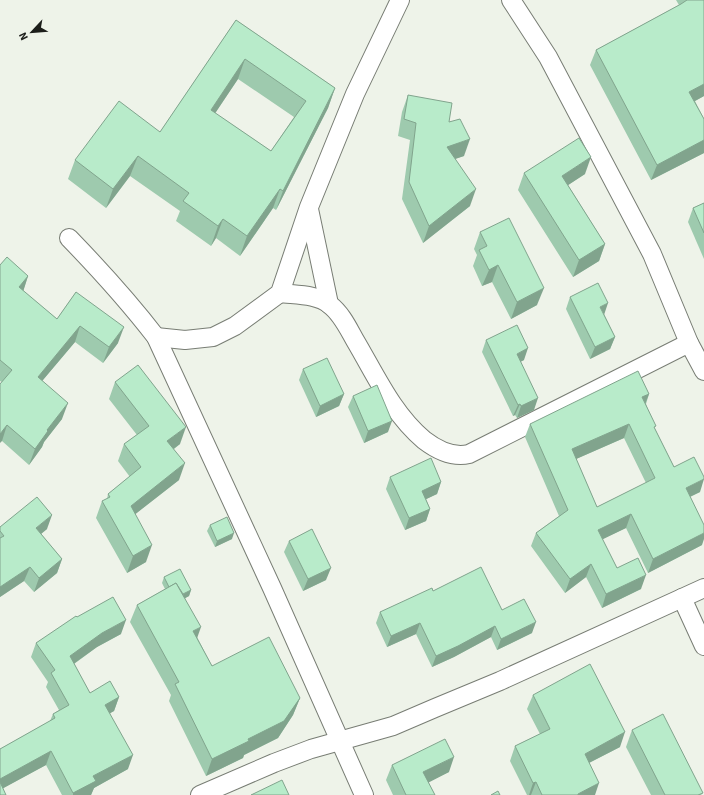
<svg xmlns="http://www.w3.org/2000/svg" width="704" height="795" viewBox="0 0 704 795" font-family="'Source Sans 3',sans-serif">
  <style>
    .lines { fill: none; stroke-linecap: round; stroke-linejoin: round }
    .minor-casing { stroke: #787d74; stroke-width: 20 }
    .minor { stroke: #fff; stroke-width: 18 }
    .wall { fill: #9ecaae; fill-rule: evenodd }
    .shaded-wall { fill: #81a48d }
    .building { fill: #b8ebca; stroke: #81a48d; fill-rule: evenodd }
  </style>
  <rect width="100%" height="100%" fill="#eef3e9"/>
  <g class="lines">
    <defs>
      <g id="minor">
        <polyline points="511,0 548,57 652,254 689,343 704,371"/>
        <polyline points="309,209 329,304"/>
        <path d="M69,238C100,270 129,302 156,337L272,588L364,795"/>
        <path d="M280,293C295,295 318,294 330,305C342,314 349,330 356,342C376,376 393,414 424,440C437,450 452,458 469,454L689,343"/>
        <polyline points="156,337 185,340 213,337 235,326 280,293 309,207 355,94 400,0"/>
        <polyline points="682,598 704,646"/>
        <polyline points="200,795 274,763 311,749 393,726 435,708 500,681 704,588"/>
      </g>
    </defs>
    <use href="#minor" class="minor-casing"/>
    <use href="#minor" class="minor"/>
  </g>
  <g class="wall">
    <polygon points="676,0 704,0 704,96 695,101 704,119 704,153 651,180 590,65 596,50 679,5"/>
    <path d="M236,20L335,88L328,108L276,210L273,208L240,256L216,238L211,246L176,221L180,211L130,176L106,208L68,179L75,160L160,132ZM238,79L294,117L271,151L215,113Z"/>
    <polygon points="408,95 449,122 464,156 455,159 470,206 423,243 402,199 410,140 398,136 402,112"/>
    <polygon points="524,173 585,174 568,185 605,244 599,261 573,277 518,190"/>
    <polygon points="704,203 704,259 688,222 693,208"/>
    <polygon points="480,232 537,305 511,319 492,282 482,286 473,266 477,255 474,249"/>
    <polygon points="0,265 28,276 23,291 57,319 76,292 118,343 103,363 75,342 42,381 62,419 44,442 42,447 29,465 2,441 2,382 0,381"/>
    <polygon points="570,297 604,314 615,337 610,349 590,359 566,309"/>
    <polygon points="486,340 524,360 520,362 534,410 517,418 515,415 513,416 482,352"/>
    <polygon points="303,369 344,394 339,406 316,417 299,380"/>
    <polygon points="115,382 180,444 174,449 179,480 135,514 146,562 127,573 96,518 102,501 107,499 108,494 130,477 118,461 124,444 137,435 109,399"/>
    <path d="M649,394L646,404L655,429L674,467L700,492L690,497L702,545L648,573L626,528L602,539L617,568L641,589L602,608L586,577L565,593L531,546L536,533L559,516L525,437L530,424ZM624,438L646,483L597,507L576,459Z"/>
    <polygon points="353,396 388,432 364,443 348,407"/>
    <polygon points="390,477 441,482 437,494 426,499 430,509 426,521 405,530 386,489"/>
    <polygon points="210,525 232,539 215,547 207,531"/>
    <polygon points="0,527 47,529 41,534 62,559 57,573 34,592 24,581 0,597"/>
    <polygon points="289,541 326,580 303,591 284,552"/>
    <polygon points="164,577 191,590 189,596 185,598 197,637 212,666 300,698 293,715 278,738 244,755 243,758 206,776 169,701 171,695 130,622 137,605 165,589 162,583"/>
    <polygon points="433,591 502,610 532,633 497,650 491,637 454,657 432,667 416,634 387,647 376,623 380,612"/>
    <polygon points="77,617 121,634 97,647 74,664 90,693 119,697 114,711 110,713 128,769 94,788 91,795 62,795 46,765 3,788 0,795 0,749 50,721 53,714 59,710 46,687 48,682 31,657 36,643"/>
    <polygon points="533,695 620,747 589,763 595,795 527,795 510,761 515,746 540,734 527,709"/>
    <polygon points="632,730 702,795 651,795 626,747"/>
    <polygon points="392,765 449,772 428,782 435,795 393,795 386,780"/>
  </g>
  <g class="shaded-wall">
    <polygon points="245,59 238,79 204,130 211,110"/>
    <polygon points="704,84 704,96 684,107 689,92"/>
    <polygon points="335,88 328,108 276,210 283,191"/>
    <polygon points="470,139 464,156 440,164 447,147"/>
    <polygon points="704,140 704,153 651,180 657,165"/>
    <polygon points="138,156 130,176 106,208 113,189"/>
    <polygon points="591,157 585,174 556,193 562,176"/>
    <polygon points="280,189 273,208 240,256 247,236"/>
    <polygon points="476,189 470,206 423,243 429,226"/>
    <polygon points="223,219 216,238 211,246 218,226"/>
    <polygon points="605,244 599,261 573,277 579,260"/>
    <polygon points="498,265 492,282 482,286 489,270"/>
    <polygon points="28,276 23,292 19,287"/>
    <polygon points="544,288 537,305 511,319 517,302"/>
    <polygon points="608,303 604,315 600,307"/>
    <polygon points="80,326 75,342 32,393 38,377"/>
    <polygon points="124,327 118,343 103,363 109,347"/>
    <polygon points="615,337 610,349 590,359 595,347"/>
    <polygon points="528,348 524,360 512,366 517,354"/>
    <polygon points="344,394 339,406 316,417 320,406"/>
    <polygon points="649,394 644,407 642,397"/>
    <polygon points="538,398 534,410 517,418 521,406"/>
    <polygon points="68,403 62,419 44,442 42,447 29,465 35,449 47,430"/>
    <polygon points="520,404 515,415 513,416 518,405"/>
    <polygon points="392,421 388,432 364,443 368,431"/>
    <polygon points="629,424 624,438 567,463 572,449"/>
    <polygon points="7,425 2,441 0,443 0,434"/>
    <polygon points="186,427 180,444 161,458 167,441"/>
    <polygon points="185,463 179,480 124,523 131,506"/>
    <polygon points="704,479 700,492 681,501 686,488"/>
    <polygon points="441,482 437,494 418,503 422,491"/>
    <polygon points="430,509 426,521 405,530 409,518"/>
    <polygon points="631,514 626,528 593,544 598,530"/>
    <polygon points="52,515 47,529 31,542 36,528"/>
    <polygon points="234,533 232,539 215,547 217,541"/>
    <polygon points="704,533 704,539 702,545 648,573 653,559"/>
    <polygon points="152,545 146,562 127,573 133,556"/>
    <polygon points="62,559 57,573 34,592 39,578"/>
    <polygon points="591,564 586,577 565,593 570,579"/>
    <polygon points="30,567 24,581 0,597 0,587"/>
    <polygon points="331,568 326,580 303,591 308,579"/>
    <polygon points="646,575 641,589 602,608 606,594"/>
    <polygon points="191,590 189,596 173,605 175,599"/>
    <polygon points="126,620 121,634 97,647 65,670 70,656 102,633"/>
    <polygon points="536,622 532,633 497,650 501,639"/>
    <polygon points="420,623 416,634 387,647 391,636"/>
    <polygon points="495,626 491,637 454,657 432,667 436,656"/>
    <polygon points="201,627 195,644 193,631"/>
    <polygon points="119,697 114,711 100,719 105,705"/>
    <polygon points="300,698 293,715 278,738 244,755 243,758 206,776 212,759 248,739"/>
    <polygon points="625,732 620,747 579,768 585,754"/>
    <polygon points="51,751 46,765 0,790 0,779"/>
    <polygon points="133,755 128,769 94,788 91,795 73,795 73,793 93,776"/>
    <polygon points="454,757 449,772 418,788 423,772"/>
    <polygon points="536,782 531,795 529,795 533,783"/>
    <polygon points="599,783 595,795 577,795 578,794"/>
  </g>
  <g class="building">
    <polygon points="687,0 704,0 704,84 689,92 704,119 704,140 657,165 596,50 681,4"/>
    <path d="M236,20L335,88L283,191L280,189L247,236L223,219L218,226L183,201L189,193L138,156L113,189L75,160L119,101L160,132ZM245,59L306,101L271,151L211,110Z"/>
    <polygon points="408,95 452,103 449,122 460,119 470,139 447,147 476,189 429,226 409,182 416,123 404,119"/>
    <polygon points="579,138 591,157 562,176 605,244 579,260 524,173"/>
    <polygon points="704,203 704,233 693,208"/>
    <polygon points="509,218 544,288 517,302 498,265 489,270 479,250 487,246 480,232"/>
    <polygon points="7,257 28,276 19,287 57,319 76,292 124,327 109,347 80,326 38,377 68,403 47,430 48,431 35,449 7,425 0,434 0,384 12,370 0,360 0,265"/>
    <polygon points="598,283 608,303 600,307 615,337 595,347 570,297"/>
    <polygon points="517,325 528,348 517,354 538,398 521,406 520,404 518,405 486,340"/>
    <polygon points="327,358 344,394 320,406 303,369"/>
    <polygon points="138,365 186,427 167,441 185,463 131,506 152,545 133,556 102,501 110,497 108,494 141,467 124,444 149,426 115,382"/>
    <path d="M638,371L649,394L642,397L656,426L654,427L674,467L694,457L704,477V479L686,488L704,525V533L653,559L631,514L598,530L617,568L638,558L646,575L606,594L591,564L570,579L536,533L568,510L530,424ZM629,424L655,478L597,507L572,449Z"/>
    <polygon points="377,385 392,421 368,431 353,396"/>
    <polygon points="431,458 441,482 422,491 430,509 409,518 390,477"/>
    <polygon points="37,497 52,515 36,528 62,559 39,578 30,567 0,587 0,538 4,536 0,531 0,527"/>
    <polygon points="227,517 234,533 217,541 210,525"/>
    <polygon points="312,529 331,568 308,579 289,541"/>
    <polygon points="481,567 502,610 524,599 536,622 501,639 495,626 458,646 436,656 420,623 391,636 380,612 432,588 433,591"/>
    <polygon points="180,569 191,590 183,594 176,583 169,587 164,577"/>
    <polygon points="176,583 201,627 193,631 212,666 269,637 300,698 284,721 248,739 249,741 212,759 175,684 179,682 137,605"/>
    <polygon points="113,597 126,620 102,633 70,656 90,693 110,681 119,697 105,705 133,755 93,776 96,781 73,793 51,751 0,779 0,749 55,718 53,714 69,705 51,673 55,670 36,643 76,616 77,617"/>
    <polygon points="590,664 625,732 585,754 599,783 578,794 578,795 542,795 536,782 533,783 515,746 550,729 533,695"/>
    <polygon points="663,714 703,793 698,795 665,795 632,730"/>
    <polygon points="445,739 454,757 423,772 435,795 406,795 392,765"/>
    <polygon points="282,780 289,795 251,795"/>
    <polygon points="0,782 6,795 0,795"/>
    <polygon points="498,791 500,795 491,795"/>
  </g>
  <g transform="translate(32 32) rotate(244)" stroke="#eef3e9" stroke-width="3" paint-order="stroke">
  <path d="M0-3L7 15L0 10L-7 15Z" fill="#1c1e1a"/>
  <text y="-6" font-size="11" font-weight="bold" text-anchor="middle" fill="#1c1e1a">N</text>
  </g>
</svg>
